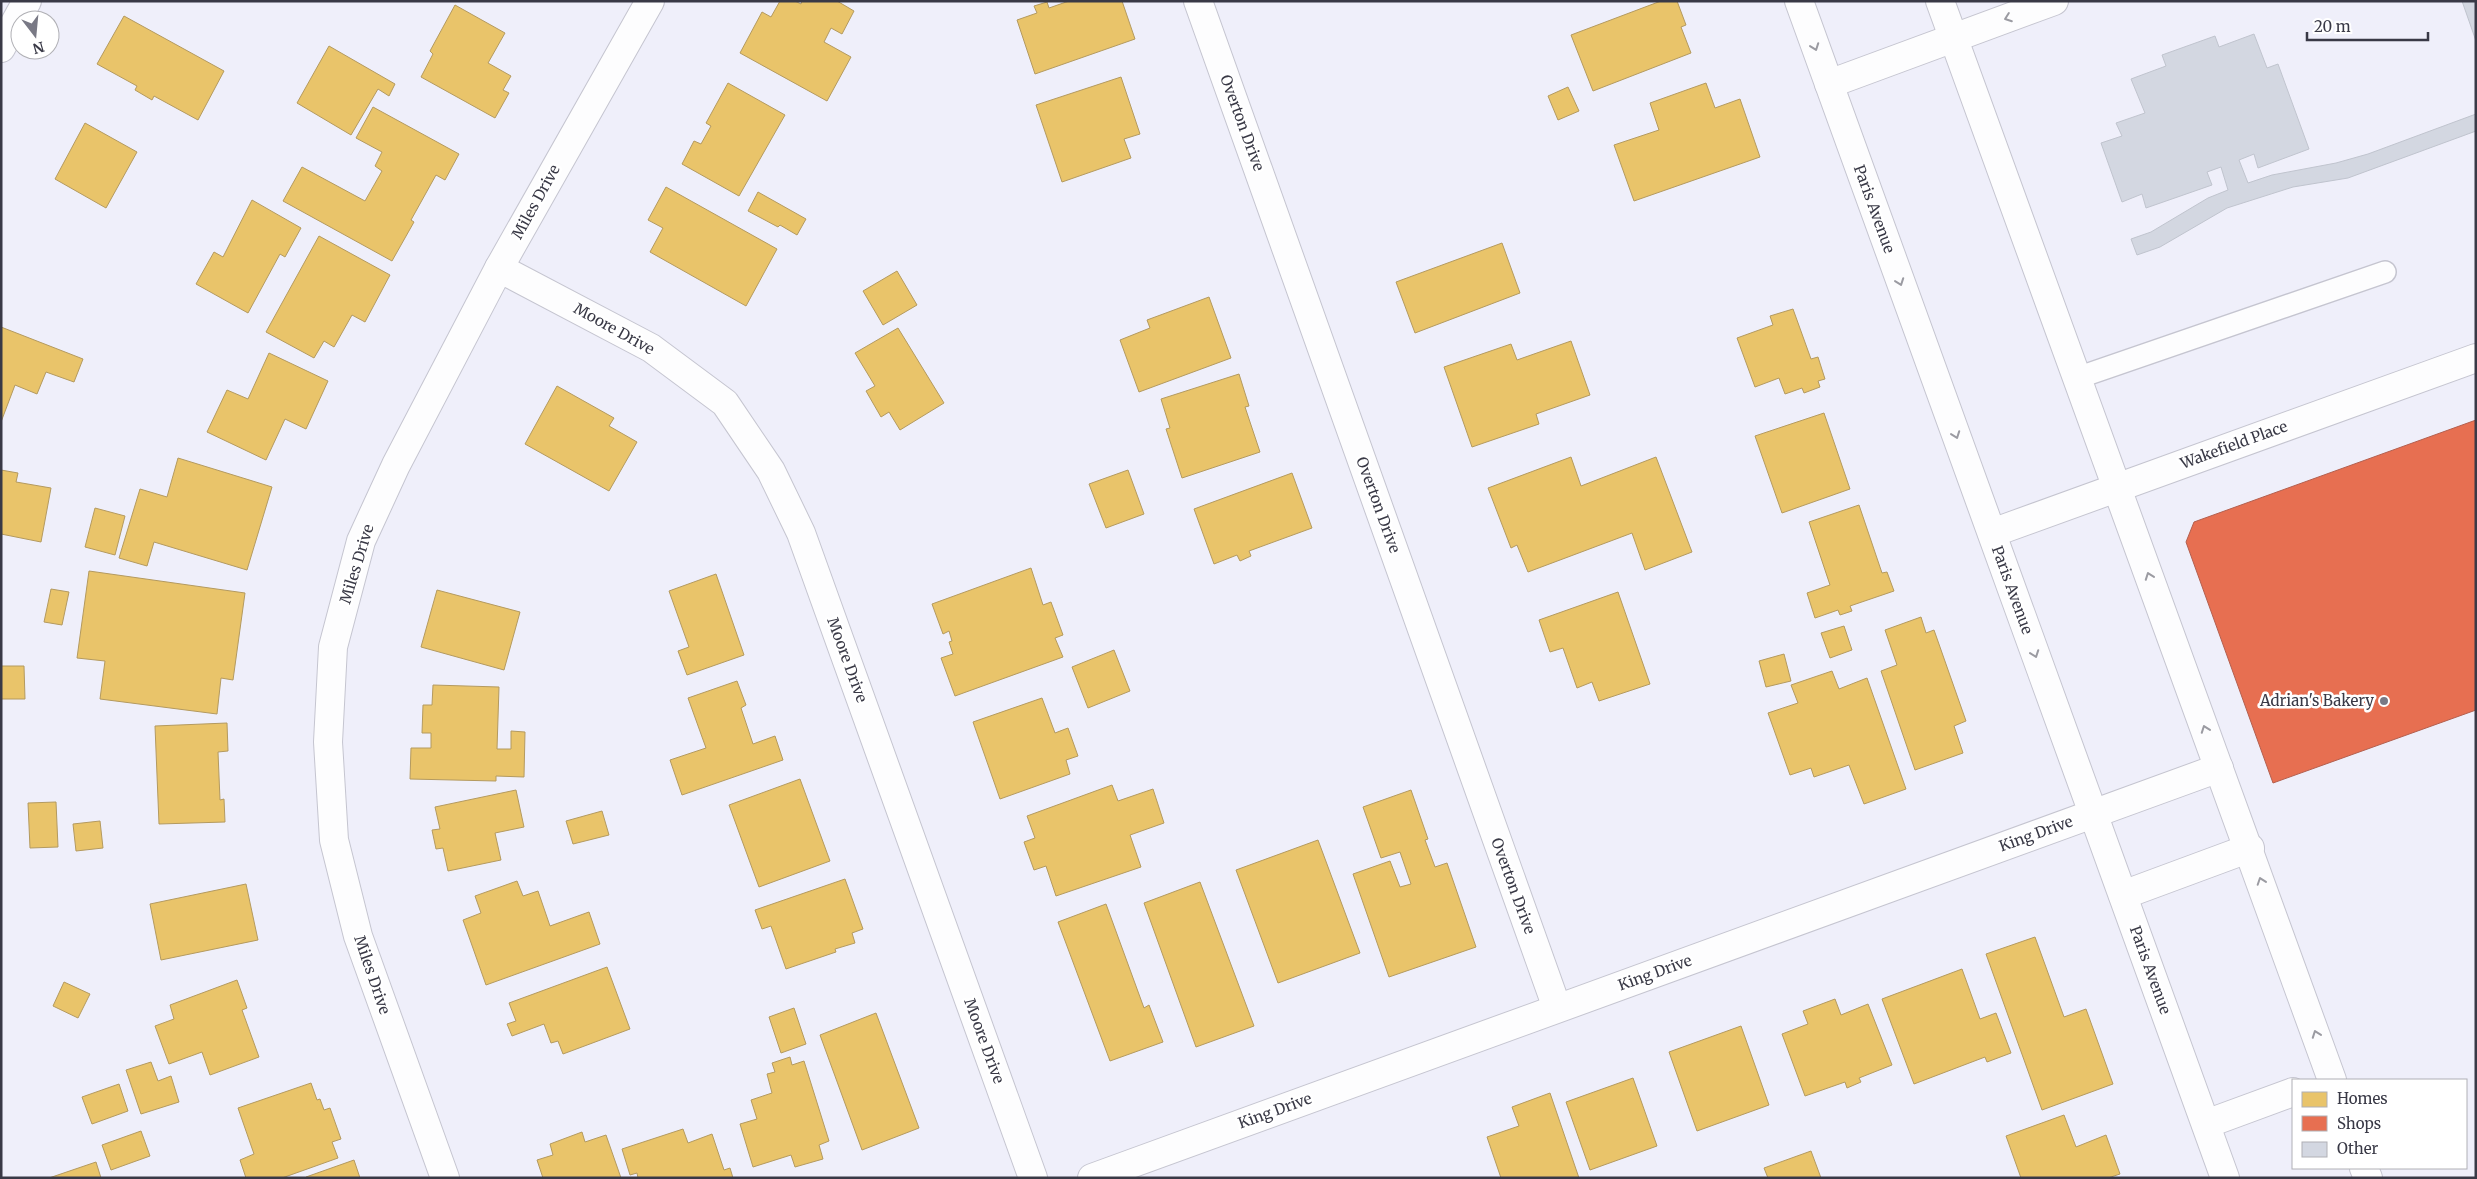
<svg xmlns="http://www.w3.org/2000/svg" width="2477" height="1179" viewBox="0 0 2477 1179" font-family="Merriweather,serif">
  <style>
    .homes { fill: #e9c46a; stroke: #b49a5f }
    .shops { fill: #e76f51; stroke: #b35f4e }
    .building { fill: #d3d7e1; stroke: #c0c4ce }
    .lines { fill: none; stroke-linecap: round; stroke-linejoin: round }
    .service-casing { stroke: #c5c5d0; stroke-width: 24 }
    .minor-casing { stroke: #c5c5d0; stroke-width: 30 }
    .tertiary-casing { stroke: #c5c5d0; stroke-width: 30 }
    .service { stroke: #fdfdfe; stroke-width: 21 }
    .minor { stroke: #fdfdfe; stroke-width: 28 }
    .tertiary { stroke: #fdfdfe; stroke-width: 28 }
    .oneway { stroke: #9b9ba2 }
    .poi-dot { fill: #797985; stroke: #fff; stroke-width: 2 }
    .labels { text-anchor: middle; stroke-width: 5; stroke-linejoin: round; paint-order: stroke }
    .street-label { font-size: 15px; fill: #393946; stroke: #fff }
    .poi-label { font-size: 15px; fill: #393946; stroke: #fff; text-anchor: end }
  </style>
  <rect width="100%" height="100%" fill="#efeffa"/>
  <g class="homes">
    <polygon points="780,1 795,1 801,4 802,1 837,1 854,11 842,34 831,28 824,42 851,57 827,101 740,53 762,12 771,17"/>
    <polygon points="1069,1 1122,1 1135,39 1035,74 1017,20 1037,13 1034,6 1047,2 1049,8"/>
    <polygon points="1661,1 1677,1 1686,25 1681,27 1691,53 1593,91 1571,35"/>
    <polygon points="455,5 505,33 488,63 511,76 503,90 509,93 495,118 421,77 433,54 430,51"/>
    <polygon points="124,16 224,71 198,120 154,96 152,100 135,90 137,86 97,64"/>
    <polygon points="329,46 395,84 389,96 378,89 351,135 297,103"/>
    <polygon points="1121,77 1140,134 1124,139 1131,158 1062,182 1036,105"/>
    <polygon points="728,83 785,115 739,196 682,164 694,141 701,144 711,126 706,123"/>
    <polygon points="1706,83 1715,108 1740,99 1760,157 1634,201 1614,145 1659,130 1650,103"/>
    <polygon points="1568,87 1579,111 1558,120 1548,96"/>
    <polygon points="373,107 459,154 445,180 436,175 411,220 414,222 392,261 283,201 302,167 365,201 382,171 375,166 382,152 356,138"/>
    <polygon points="85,123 137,152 106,208 55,179"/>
    <polygon points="666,187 777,249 746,306 650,252 663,228 648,220"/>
    <polygon points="758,192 806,219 797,235 780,225 778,227 748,211"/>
    <polygon points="252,200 301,228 285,257 280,254 248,313 196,284 214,252 223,257"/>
    <polygon points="319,236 390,275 365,322 352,315 334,347 324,341 314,358 266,332"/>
    <polygon points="1502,243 1520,293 1415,333 1396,282"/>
    <polygon points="897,271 917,305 883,325 863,291"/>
    <polygon points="1209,297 1231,358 1139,392 1120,340 1150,328 1147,320"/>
    <polygon points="1793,309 1811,359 1818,357 1825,379 1818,381 1820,387 1804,393 1802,388 1785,394 1779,378 1755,387 1737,338 1773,325 1770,316"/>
    <polygon points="1,327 83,359 74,382 46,372 37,394 15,385 1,422"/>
    <polygon points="898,328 944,403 900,430 889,412 881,417 866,391 875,386 855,353"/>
    <polygon points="1571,341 1590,395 1536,414 1539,424 1472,447 1444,367 1511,344 1517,360"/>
    <polygon points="269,353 328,381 306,429 285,419 266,460 207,432 227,390 248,399"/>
    <polygon points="1239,374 1249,406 1245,407 1260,452 1182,478 1166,429 1170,428 1161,399"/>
    <polygon points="557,386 614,418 609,426 637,442 609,491 525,444"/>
    <polygon points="1824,413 1850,489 1782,513 1755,436"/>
    <polygon points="1571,457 1581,486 1656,457 1692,552 1645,570 1632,533 1528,572 1517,545 1511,548 1488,488"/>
    <polygon points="178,458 272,487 247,570 154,542 147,566 119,558 140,489 167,497"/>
    <polygon points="1,470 18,473 16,482 51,488 41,542 1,534"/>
    <polygon points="1128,470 1144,514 1106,528 1089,484"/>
    <polygon points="1292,473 1312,528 1249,551 1251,556 1240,561 1237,555 1214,564 1194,509"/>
    <polygon points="1859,505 1882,573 1887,572 1894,591 1850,606 1852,611 1840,615 1838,610 1815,618 1807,593 1830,585 1809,522"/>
    <polygon points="95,508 125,516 115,555 85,547"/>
    <polygon points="1031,568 1043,605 1051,602 1063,635 1055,638 1063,657 955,696 941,658 953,654 949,642 952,641 949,631 943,634 932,604"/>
    <polygon points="89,571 245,593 233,680 221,678 217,714 100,699 105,661 77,658"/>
    <polygon points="716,574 744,655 687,675 678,651 689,647 669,591"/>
    <polygon points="51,589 69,592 62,625 44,622"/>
    <polygon points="437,590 520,612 504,670 421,647"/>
    <polygon points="1618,592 1650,684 1599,701 1592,682 1577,688 1563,648 1550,652 1539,620"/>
    <polygon points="1921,617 1926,633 1934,630 1966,721 1954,726 1963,753 1915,770 1881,671 1897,665 1885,630"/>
    <polygon points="1844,626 1852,650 1830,658 1821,633"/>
    <polygon points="1114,650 1130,691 1088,708 1072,667"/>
    <polygon points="1784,654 1791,681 1766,687 1759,661"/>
    <polygon points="1,666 24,666 25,699 1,699"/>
    <polygon points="1832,671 1839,689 1867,678 1906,789 1864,804 1849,765 1814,777 1811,768 1790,775 1768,713 1798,703 1791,685"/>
    <polygon points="737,681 746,705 741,708 753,744 775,736 783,760 682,795 670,760 706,748 688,698"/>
    <polygon points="433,685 499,687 497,749 511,749 511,731 525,732 524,777 496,776 496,781 410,779 411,748 431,748 431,733 422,733 423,705 432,705"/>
    <polygon points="1042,698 1055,733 1068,728 1078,756 1066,760 1070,774 1000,799 973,722"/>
    <polygon points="227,723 228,751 218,752 220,800 224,799 225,822 159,824 155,726"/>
    <polygon points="800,779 830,861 759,887 729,805"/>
    <polygon points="1112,785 1118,801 1153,789 1164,823 1130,835 1141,867 1056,896 1046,866 1034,870 1024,842 1035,838 1027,816"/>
    <polygon points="516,790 524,827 495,833 501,860 448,871 443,848 436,849 432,830 440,829 435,807"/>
    <polygon points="1411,790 1428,839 1425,840 1435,867 1447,863 1476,947 1389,977 1353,874 1390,861 1400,887 1411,884 1400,852 1381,858 1363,807"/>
    <polygon points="56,802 58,847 30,848 28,803"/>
    <polygon points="602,811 609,835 573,844 566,821"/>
    <polygon points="100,821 103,848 76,851 73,824"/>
    <polygon points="1318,840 1360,953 1278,983 1236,870"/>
    <polygon points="845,879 863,929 852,933 855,943 835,949 836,952 786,969 771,926 762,929 755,910"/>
    <polygon points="517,881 523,896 538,891 550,926 589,912 600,944 486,985 463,920 481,913 475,896"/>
    <polygon points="1200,882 1254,1026 1196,1047 1144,903"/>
    <polygon points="246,884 258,940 161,960 150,904"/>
    <polygon points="1106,904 1144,1008 1149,1005 1163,1042 1110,1061 1058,922"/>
    <polygon points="2035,937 2064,1017 2086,1009 2113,1084 2042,1110 1986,954"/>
    <polygon points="607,967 630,1029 563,1054 558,1041 551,1043 544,1024 512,1036 507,1024 516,1021 509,1003"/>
    <polygon points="1962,969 1980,1019 1996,1013 2011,1053 1987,1062 1985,1057 1914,1084 1882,999"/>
    <polygon points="237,980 247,1008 242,1010 259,1057 210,1075 202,1052 169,1064 155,1026 174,1019 170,1005"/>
    <polygon points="64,982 90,994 78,1018 53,1006"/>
    <polygon points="1835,999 1841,1015 1868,1004 1892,1065 1859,1078 1861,1082 1847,1088 1845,1082 1805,1096 1782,1034 1808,1024 1803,1011"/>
    <polygon points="794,1008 806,1044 781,1053 769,1017"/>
    <polygon points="876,1013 919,1128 862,1150 820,1035"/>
    <polygon points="1741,1026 1769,1105 1697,1131 1669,1052"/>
    <polygon points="790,1057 792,1065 804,1061 829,1141 819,1145 823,1159 795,1167 791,1155 753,1167 740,1124 757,1119 751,1100 772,1093 767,1074 775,1072 772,1063"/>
    <polygon points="151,1062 158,1081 171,1076 179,1102 141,1114 126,1070"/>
    <polygon points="1633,1078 1657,1146 1590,1170 1566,1102"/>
    <polygon points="311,1083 317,1100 320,1099 324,1110 330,1108 341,1139 332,1142 338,1158 282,1178 246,1178 240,1160 254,1154 238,1108"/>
    <polygon points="119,1084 128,1111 92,1124 82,1097"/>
    <polygon points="1550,1093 1579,1178 1501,1178 1487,1137 1519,1126 1512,1107"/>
    <polygon points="2064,1115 2076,1147 2106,1135 2120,1174 2108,1178 2021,1178 2006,1136"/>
    <polygon points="683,1129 688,1143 712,1134 724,1170 730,1168 733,1178 638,1178 637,1173 630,1175 622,1149"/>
    <polygon points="141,1131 150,1156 111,1170 102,1145"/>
    <polygon points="582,1132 585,1142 606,1135 621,1178 543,1178 537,1160 553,1155 550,1144"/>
    <polygon points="1811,1151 1821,1178 1768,1178 1764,1168"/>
    <polygon points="354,1160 360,1178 306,1178 306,1177"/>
    <polygon points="96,1162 101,1178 49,1178"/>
  </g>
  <polygon class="shops" points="2476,420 2476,710 2273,783 2186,542 2194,522"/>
  <g class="building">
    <polygon points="2462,1 2476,1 2476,41"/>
    <polygon points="2254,34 2267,68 2278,64 2309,149 2258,168 2254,154 2239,160 2248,183 2272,175 2336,163 2368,154 2476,114 2476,131 2348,178 2293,187 2227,208 2160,247 2137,255 2131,239 2151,232 2208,198 2228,190 2221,167 2207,172 2212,185 2146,208 2142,194 2122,202 2101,143 2122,136 2116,123 2145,113 2131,79 2166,66 2162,55 2215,36 2219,47"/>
  </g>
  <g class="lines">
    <defs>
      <polyline id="service" points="2077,378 2385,272"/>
      <g id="minor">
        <polyline points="1198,1 1557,1008"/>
        <polyline points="1,48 27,1"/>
        <polyline points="1829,84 2054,1"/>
        <polyline points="499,268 651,348 725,403 771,471 801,533 1033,1178"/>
        <polyline points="1992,533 2476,358"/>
        <polyline points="445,1178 358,936 334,840 328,742 333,647 361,541 396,465 499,268 650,1"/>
        <polyline points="1092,1178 2219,768"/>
      </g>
      <g id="tertiary">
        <polyline points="1799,1 2225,1178"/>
        <polyline points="1940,1 2332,1080"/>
        <polyline points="2123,895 2250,848"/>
        <polyline points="2206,1124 2293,1092"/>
        <polyline points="2364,1168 2368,1178"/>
      </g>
    </defs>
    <use href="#service" class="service-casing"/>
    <use href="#minor" class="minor-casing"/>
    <use href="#tertiary" class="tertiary-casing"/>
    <use href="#service" class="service"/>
    <use href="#minor" class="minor"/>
    <use href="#tertiary" class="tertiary"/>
  </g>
  <defs><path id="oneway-chevron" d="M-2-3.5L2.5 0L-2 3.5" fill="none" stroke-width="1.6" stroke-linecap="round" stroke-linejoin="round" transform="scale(1.25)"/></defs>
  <g class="oneway">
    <use href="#oneway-chevron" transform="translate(2008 18) rotate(160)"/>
    <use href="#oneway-chevron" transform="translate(1815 47) rotate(70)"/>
    <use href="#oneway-chevron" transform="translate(1900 282) rotate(70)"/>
    <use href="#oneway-chevron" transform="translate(1956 435) rotate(70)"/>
    <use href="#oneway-chevron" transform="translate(2149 576) rotate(-110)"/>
    <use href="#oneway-chevron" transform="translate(2035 654) rotate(70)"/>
    <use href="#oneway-chevron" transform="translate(2205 729) rotate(-110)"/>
    <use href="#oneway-chevron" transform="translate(2261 881) rotate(-109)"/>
    <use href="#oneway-chevron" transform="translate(2316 1034) rotate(-110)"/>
  </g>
  <circle class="poi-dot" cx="2384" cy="701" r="5"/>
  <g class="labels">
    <g class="street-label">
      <text transform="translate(1242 123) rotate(70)" y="5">Overton Drive</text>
      <text transform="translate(536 202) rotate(-61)" y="5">Miles Drive</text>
      <text transform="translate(1874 209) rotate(70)" y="5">Paris Avenue</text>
      <text transform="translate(614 329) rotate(29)" y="5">Moore Drive</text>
      <text transform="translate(2234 445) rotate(-20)" y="5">Wakefield Place</text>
      <text transform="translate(1378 505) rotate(70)" y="5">Overton Drive</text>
      <text transform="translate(357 564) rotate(-73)" y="5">Miles Drive</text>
      <text transform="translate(2012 590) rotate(70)" y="5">Paris Avenue</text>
      <text transform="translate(847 660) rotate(70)" y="5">Moore Drive</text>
      <text transform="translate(2036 834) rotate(-20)" y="5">King Drive</text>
      <text transform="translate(1513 886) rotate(70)" y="5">Overton Drive</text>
      <text transform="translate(2150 970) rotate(70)" y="5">Paris Avenue</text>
      <text transform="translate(1655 973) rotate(-20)" y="5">King Drive</text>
      <text transform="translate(372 975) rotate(71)" y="5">Miles Drive</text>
      <text transform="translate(984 1041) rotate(70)" y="5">Moore Drive</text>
      <text transform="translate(1275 1111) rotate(-20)" y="5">King Drive</text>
    </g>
    <g class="poi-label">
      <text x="2374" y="706">Adrian's Bakery</text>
    </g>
  </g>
  <rect width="2477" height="1179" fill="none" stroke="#393946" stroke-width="5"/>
  <rect x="2292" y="1079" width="175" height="90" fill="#ffffff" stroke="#b0b0b5"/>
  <rect x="2302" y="1092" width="25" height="15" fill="#e9c46a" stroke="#b0b0b5"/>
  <text x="2337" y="1104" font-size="15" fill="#393946">Homes</text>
  <rect x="2302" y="1116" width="25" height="15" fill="#e76f51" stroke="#b0b0b5"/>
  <text x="2337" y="1129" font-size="15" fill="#393946">Shops</text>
  <rect x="2302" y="1142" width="25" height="15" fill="#d3d7e1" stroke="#b0b0b5"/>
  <text x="2337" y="1154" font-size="15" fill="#393946">Other</text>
  <g transform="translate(35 35) rotate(164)"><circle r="24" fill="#ffffff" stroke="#b0b0b5"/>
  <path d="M0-4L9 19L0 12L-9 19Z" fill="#797985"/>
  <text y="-8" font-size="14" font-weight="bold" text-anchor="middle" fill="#393946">N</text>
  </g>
  <path d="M2307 32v8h121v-8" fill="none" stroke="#393946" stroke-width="2.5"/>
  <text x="2314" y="32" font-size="15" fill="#393946" stroke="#ffffff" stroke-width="4" paint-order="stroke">20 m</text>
</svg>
